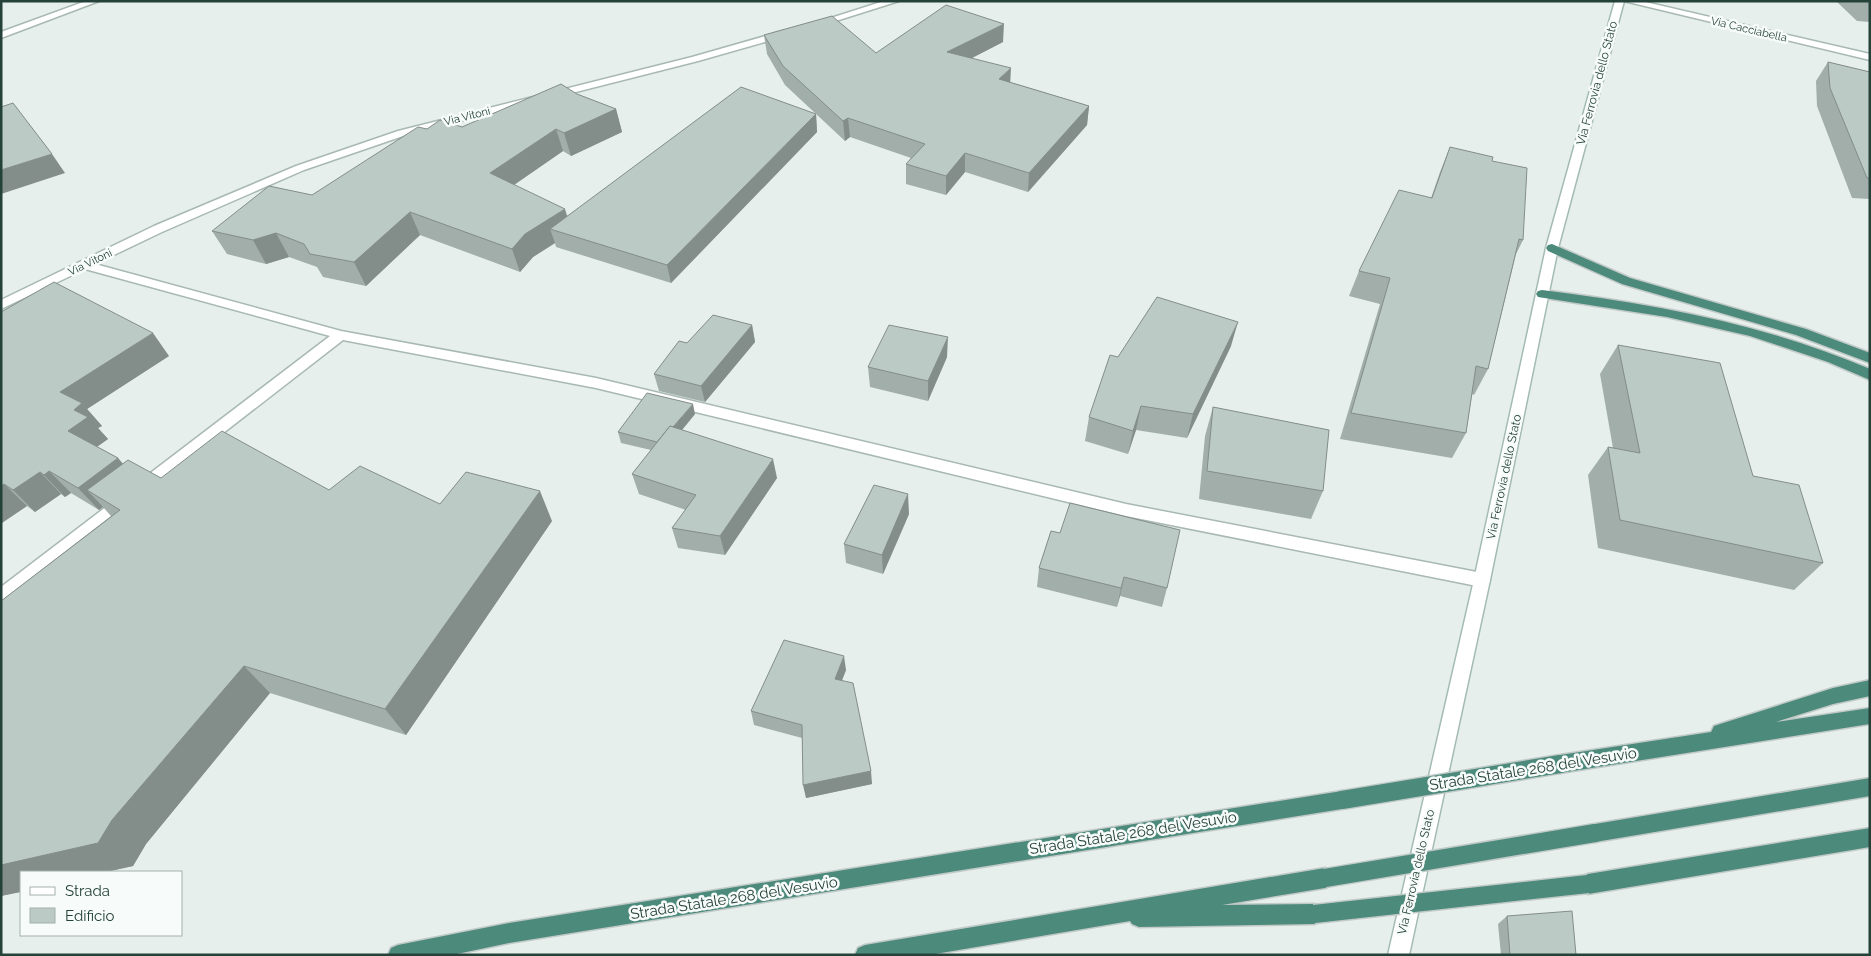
<svg xmlns="http://www.w3.org/2000/svg" width="1871" height="956" viewBox="0 0 1871 956" font-family="Raleway,sans-serif">
  <style>
    .lines { fill: none; stroke-linecap: round; stroke-linejoin: round }
    .minor-casing { stroke: #a8b8b2; stroke-width: 3 }
    .secondary-casing { stroke: #a4bbb3; stroke-width: 3 }
    .trunk-casing { stroke: #c2cac8; stroke-width: 3 }
    .minor { fill: #fff; fill-rule: evenodd }
    .secondary { fill: #fff; fill-rule: evenodd }
    .trunk { fill: #4c8a7c; fill-rule: evenodd }
    .trunk-bridge-casing { stroke: #c2cac8; stroke-width: 21; stroke-linecap: butt }
    .trunk-bridge { stroke: #4c8a7c; stroke-width: 18 }
    .wall { fill: #a1aea9 }
    .shaded-wall { fill: #838d89 }
    .building { fill: #bbcac4; stroke: #838d89 }
    .labels { text-anchor: middle; stroke-width: 5; stroke-linejoin: round; paint-order: stroke }
    .far-street-label { font-size: 11px; fill: #24423a; stroke: #f7fbf9 }
    .street-label { font-size: 12px; fill: #24423a; stroke: #f7fbf9 }
    .near-street-label { font-size: 15px; fill: #24423a; stroke: #f7fbf9 }
  </style>
  <rect width="100%" height="100%" fill="#e6efeb"/>
  <g class="lines">
    <defs>
      <g id="minor">
        <polygon points="86,1 99,1 1,38 1,32"/>
        <polygon points="884,1 899,1 820,26 817,27 812,24"/>
        <polygon points="1624,1 1641,1 1870,54 1870,60"/>
        <polygon points="783,31 788,34 786,36 698,61 406,135 304,170 162,232 95,264 341,331 596,378 1126,504 1482,573 1488,575 1490,580 1488,585 1482,587 1126,516 596,388 343,340 7,601 1,603 1,587 330,336 85,269 1,309 1,300 154,226 296,166 398,131 692,57"/>
      </g>
      <polygon id="secondary" points="1615,1 1624,1 1558,248 1490,580 1409,955 1388,955 1474,580 1546,248"/>
      <g id="trunk">
        <polygon points="1552,244 1630,278 1806,329 1870,353 1870,363 1796,335 1622,284 1548,251 1546,248 1548,245"/>
        <path d="M1542,290C1654,304 1765,324 1870,369V380L1828,362L1750,336L1667,317L1538,297L1536,294L1538,291Z"/>
        <polygon points="1870,680 1870,696 1833,704 1776,722 1870,708 1870,724 1560,773 1553,770 1551,764 1553,758 1560,755 1711,732 1714,726 1720,724 1833,688"/>
        <polygon points="1870,778 1870,796 1595,842 1588,840 1585,833 1588,826 1595,824"/>
        <polygon points="1342,791 1349,794 1351,800 1349,806 1342,809 509,943 452,955 388,955 391,948 398,945 509,923"/>
        <polygon points="1870,828 1870,847 1588,894 1581,891 1578,884 1581,877 1588,874"/>
        <polygon points="1325,868 1332,871 1335,878 1332,885 1325,888 1222,905 1314,904 1321,907 1324,914 1321,921 1314,924 1139,927 1132,924 1130,921 929,955 855,955 858,948 865,945"/>
      </g>
    </defs>
    <use href="#minor" class="minor-casing"/>
    <use href="#secondary" class="secondary-casing"/>
    <use href="#trunk" class="trunk-casing"/>
    <use href="#minor" class="minor"/>
    <use href="#secondary" class="secondary"/>
    <use href="#trunk" class="trunk"/>
    <defs>
      <g id="trunk-bridge">
        <polyline points="1342,800 1560,764"/>
        <polyline points="1325,878 1595,833"/>
        <polyline points="1314,914 1588,884"/>
      </g>
    </defs>
    <use href="#trunk-bridge" class="trunk-bridge-casing"/>
    <use href="#trunk-bridge" class="trunk-bridge"/>
  </g>
  <g class="wall">
    <polygon points="1836,1 1870,1 1870,22 1857,21"/>
    <polygon points="764,35 876,53 1003,42 971,58 1010,82 1089,106 1087,125 1028,192 965,172 946,195 906,184 906,164 911,158 850,137 845,141 785,85 767,54"/>
    <polygon points="1828,62 1870,72 1870,199 1852,198 1817,106 1816,81"/>
    <polygon points="577,94 616,109 622,132 571,156 563,151 514,185 567,216 816,114 817,132 671,283 556,247 555,243 533,257 520,272 420,235 366,286 323,277 317,267 289,257 266,264 227,254 212,231 312,195 427,129 462,127"/>
    <polygon points="1450,147 1492,161 1523,240 1516,254 1488,369 1474,395 1472,394 1466,433 1452,458 1340,439 1380,304 1349,296 1359,271 1431,198 1440,172"/>
    <polygon points="1,312 169,356 87,409 102,426 98,428 108,439 97,447 118,458 123,464 161,478 329,490 440,504 552,521 406,735 270,693 146,844 133,866 1,896 1,601 111,516 103,507 99,510 71,493 65,497 61,494 35,512 27,506 1,523"/>
    <polygon points="752,325 755,342 705,402 659,391 654,374 687,343"/>
    <polygon points="1618,345 1753,476 1823,563 1794,590 1598,548 1588,475 1608,447 1613,448 1600,374"/>
    <polygon points="1231,346 1187,438 1136,430 1128,454 1085,441 1089,417 1118,357"/>
    <polygon points="947,357 928,401 870,387 868,367"/>
    <polygon points="1213,407 1323,491 1311,519 1199,499 1205,436"/>
    <polygon points="695,414 682,430 777,478 725,555 678,548 672,528 686,510 639,494 632,474 651,450 621,443 618,432"/>
    <polygon points="909,514 883,574 846,563 844,544"/>
    <polygon points="1051,531 1167,588 1162,607 1120,596 1117,607 1037,587 1039,568"/>
    <polygon points="846,670 842,680 872,784 806,798 802,738 754,725 751,711"/>
    <polygon points="1507,916 1576,955 1501,955 1498,924"/>
  </g>
  <g class="shaded-wall">
    <polygon points="1004,24 1003,42 947,71 947,52"/>
    <polygon points="1011,68 1010,87 999,79"/>
    <polygon points="1089,106 1087,125 1028,192 1029,173"/>
    <polygon points="616,109 622,132 571,156 564,133"/>
    <polygon points="816,114 817,132 671,283 667,265"/>
    <polygon points="848,118 850,137 845,141 843,121"/>
    <polygon points="556,129 563,151 498,196 490,173"/>
    <polygon points="965,153 965,172 946,195 946,176"/>
    <polygon points="52,154 65,173 1,194 1,170"/>
    <polygon points="565,209 572,232 550,229 555,243 533,257 520,272 512,249 525,234"/>
    <polygon points="410,212 420,235 366,286 354,262"/>
    <polygon points="276,233 289,257 266,264 253,240"/>
    <polygon points="1238,322 1231,346 1187,438 1193,414"/>
    <polygon points="752,325 755,342 705,402 701,386"/>
    <polygon points="153,333 169,356 87,409 102,426 98,428 108,439 88,453 68,431 74,410 60,392"/>
    <polygon points="948,337 947,357 928,401 928,381"/>
    <polygon points="693,404 695,414 663,453 660,443"/>
    <polygon points="1141,406 1136,430 1128,454 1133,431"/>
    <polygon points="118,458 137,481 87,490 103,507 99,510 78,488"/>
    <polygon points="773,459 777,478 725,555 720,536"/>
    <polygon points="49,471 71,493 65,497 44,475"/>
    <polygon points="40,472 61,494 35,512 13,490"/>
    <polygon points="4,484 27,506 2,523 1,486"/>
    <polygon points="540,491 552,521 406,735 385,709"/>
    <polygon points="908,494 909,514 883,574 882,555"/>
    <polygon points="1124,577 1120,596 1117,607 1121,588"/>
    <polygon points="844,656 846,670 837,693 835,679"/>
    <polygon points="244,666 270,693 146,844 133,866 105,872 21,872 21,892 1,896 1,865 112,820"/>
    <polygon points="871,771 872,784 806,798 803,785"/>
  </g>
  <g class="building">
    <polygon points="946,5 1004,24 947,52 1011,68 999,79 1089,106 1029,173 965,153 946,176 906,164 925,144 848,118 843,121 783,66 764,35 832,16 876,53"/>
    <polygon points="1828,62 1870,72 1870,178 1867,178 1830,88"/>
    <polygon points="561,84 577,94 616,109 564,133 556,129 490,173 565,209 525,234 512,249 410,212 354,262 310,254 304,244 276,233 253,240 212,231 269,186 312,195 418,127 427,129 440,120 462,127"/>
    <polygon points="741,87 816,114 667,265 550,229"/>
    <polygon points="13,103 52,154 1,170 1,107"/>
    <polygon points="1450,147 1493,157 1492,161 1527,168 1523,240 1519,239 1488,369 1476,366 1466,433 1351,413 1390,278 1359,271 1399,190 1432,198"/>
    <polygon points="54,282 153,333 60,392 82,403 74,410 88,417 68,431 118,458 78,488 49,471 44,475 40,472 13,490 4,484 1,486 1,312"/>
    <polygon points="1157,297 1238,322 1193,414 1141,406 1133,431 1089,417 1110,355 1118,357"/>
    <polygon points="713,315 752,325 701,386 654,374 679,341 687,343"/>
    <polygon points="889,325 948,337 928,381 868,367"/>
    <polygon points="1618,345 1720,363 1753,476 1799,485 1823,563 1620,520 1608,447 1640,453"/>
    <polygon points="647,393 693,404 673,427 670,426 657,442 618,432"/>
    <polygon points="1213,407 1329,430 1323,491 1207,471"/>
    <polygon points="670,426 773,459 720,536 672,528 696,495 632,474"/>
    <polygon points="222,431 329,490 360,466 440,504 466,472 540,491 385,709 244,666 112,820 98,843 1,865 1,601 120,510 87,490 128,460 161,478"/>
    <polygon points="874,485 908,494 882,555 844,544"/>
    <polygon points="1070,503 1180,530 1167,588 1124,577 1121,588 1039,568 1051,531 1060,533"/>
    <polygon points="784,640 844,656 835,679 853,683 871,771 803,785 802,725 751,711"/>
    <polygon points="1572,911 1576,955 1510,955 1507,916"/>
  </g>
  <g class="labels">
    <g class="far-street-label">
      <text transform="translate(1749 29) rotate(13)" y="4">Via Cacciabella</text>
      <text transform="translate(467 116) rotate(-14)" y="4">Via Vitoni</text>
      <text transform="translate(90 262) rotate(-26)" y="4">Via Vitoni</text>
    </g>
    <g class="street-label">
      <text transform="translate(1597 83) rotate(-75)" y="4">Via Ferrovia dello Stato</text>
      <text transform="translate(1504 477) rotate(-78)" y="4">Via Ferrovia dello Stato</text>
      <text transform="translate(1416 872) rotate(-77)" y="4">Via Ferrovia dello Stato</text>
    </g>
    <g class="near-street-label">
      <text transform="translate(1533 769) rotate(-9)" y="5">Strada Statale 268 del Vesuvio</text>
      <text transform="translate(1133 833) rotate(-9)" y="5">Strada Statale 268 del Vesuvio</text>
      <text transform="translate(734 898) rotate(-9)" y="5">Strada Statale 268 del Vesuvio</text>
    </g>
  </g>
  <rect width="1871" height="956" fill="none" stroke="#24423a" stroke-width="5"/>
  <rect x="20" y="871" width="162" height="65" fill="#f7fbf9" stroke="#a3b1ad"/>
  <rect x="30" y="887" width="25" height="8" fill="#ffffff" stroke="#a3b1ad"/>
  <text x="65" y="896" font-size="15" fill="#24423a">Strada</text>
  <rect x="30" y="908" width="25" height="15" fill="#bbcac4" stroke="#a3b1ad"/>
  <text x="65" y="921" font-size="15" fill="#24423a">Edificio</text>
</svg>
